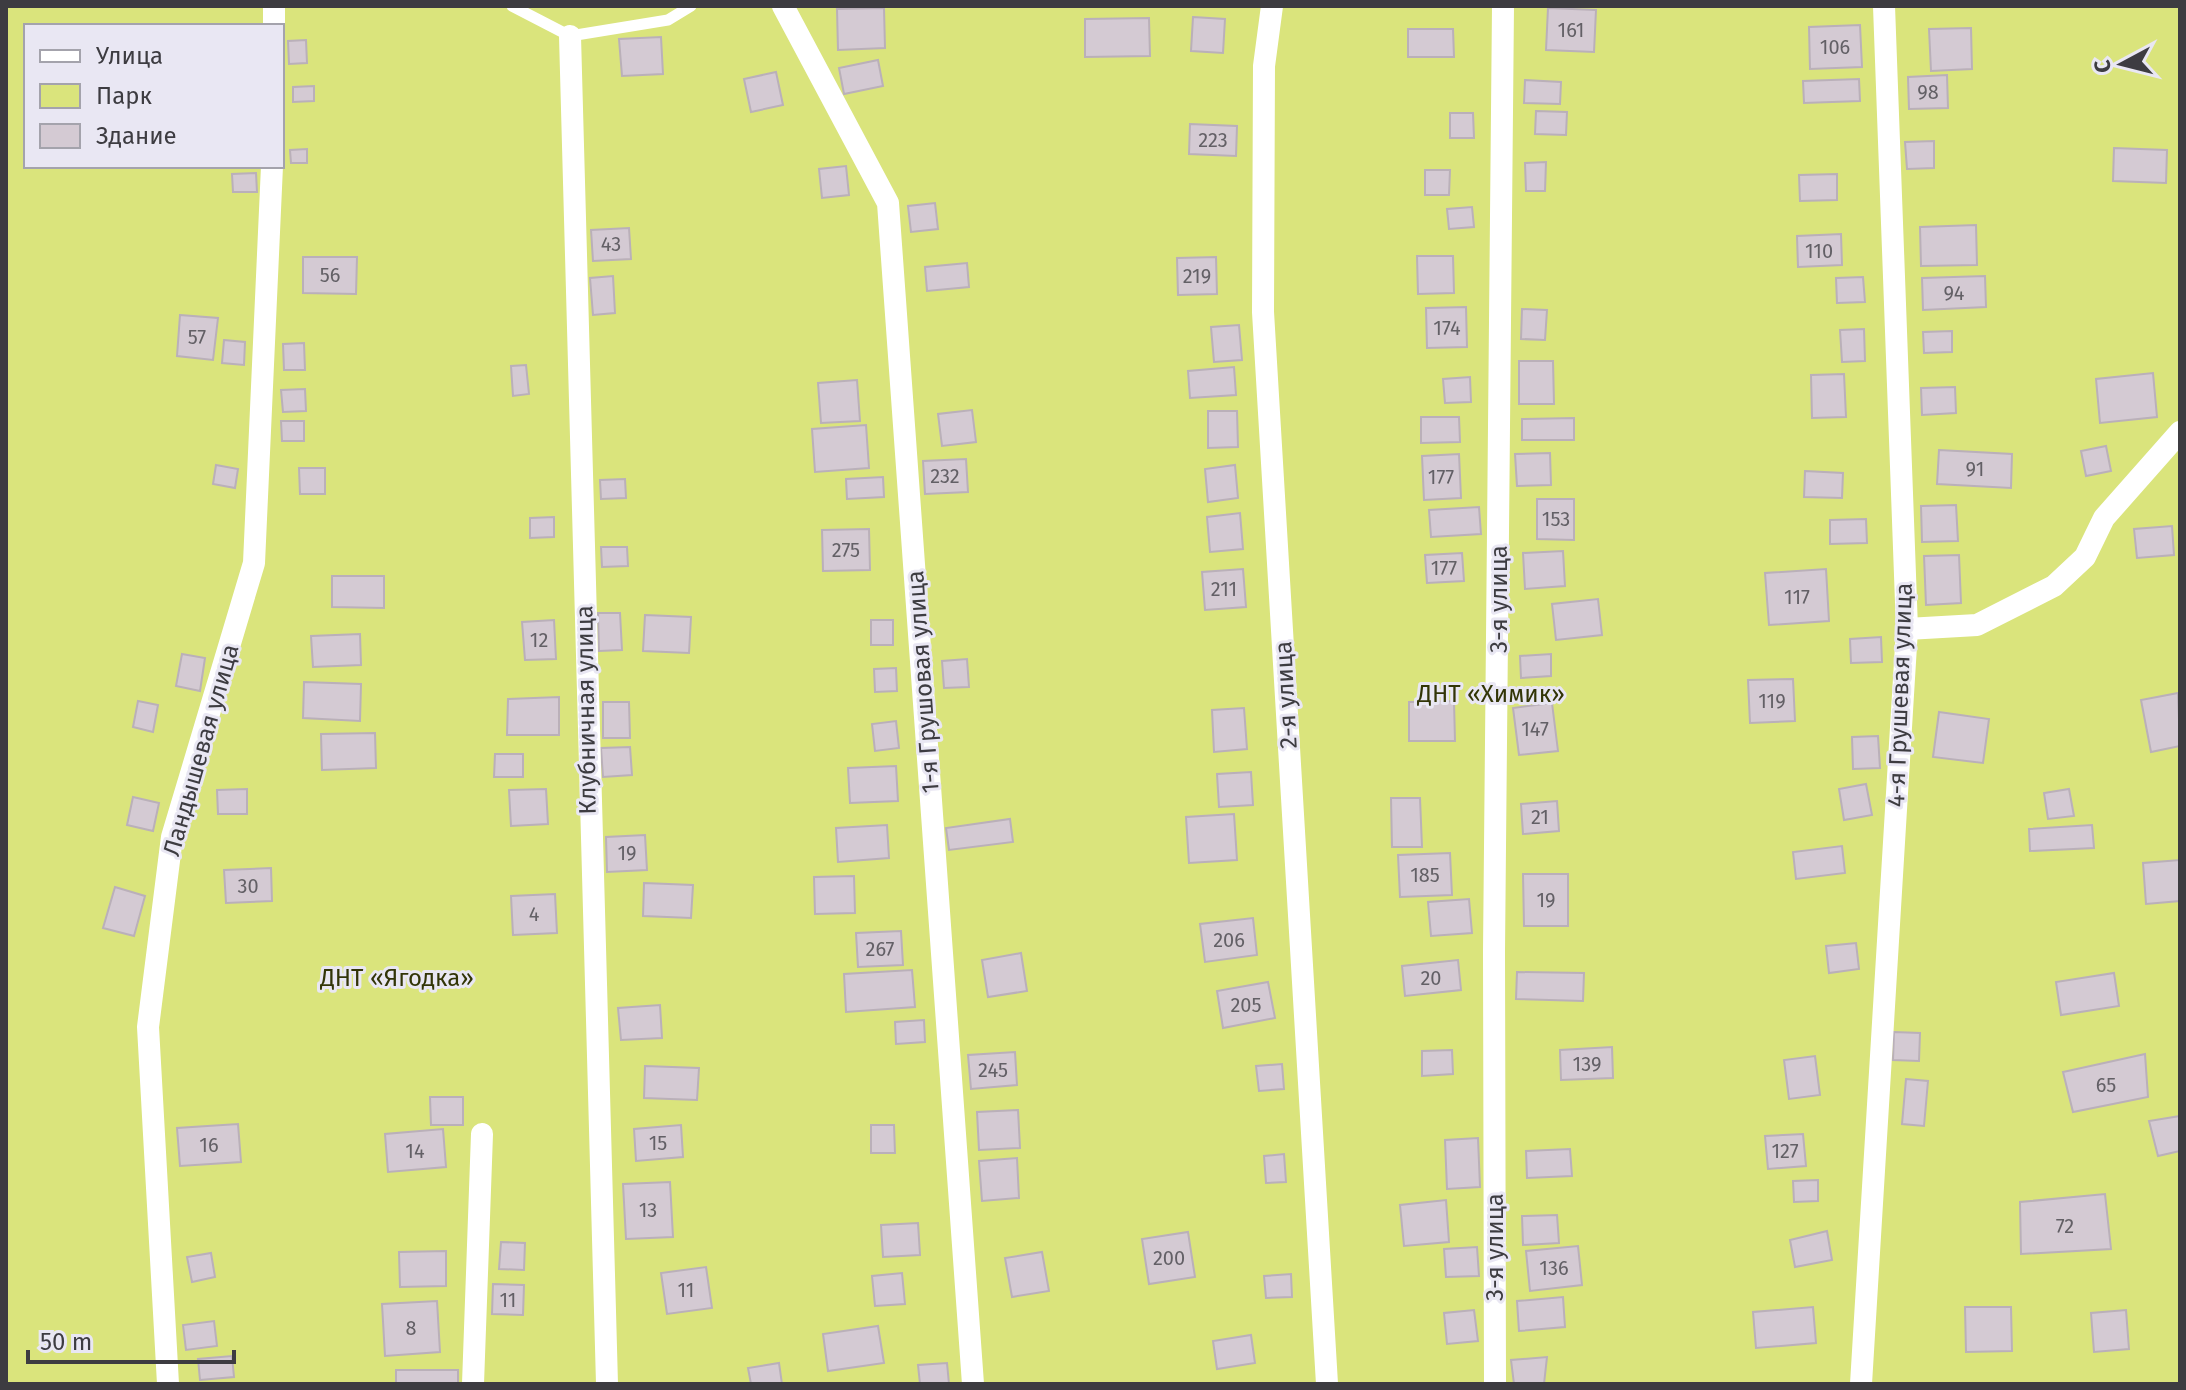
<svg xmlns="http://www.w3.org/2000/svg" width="2186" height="1390" viewBox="0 0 2186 1390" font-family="'Fira Sans',sans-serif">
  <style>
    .green { fill: #dae47c; fill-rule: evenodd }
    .building { fill: #d4cad3; stroke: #bab0b9; stroke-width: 2 }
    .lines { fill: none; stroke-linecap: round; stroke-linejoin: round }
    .service { stroke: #fff; stroke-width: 11 }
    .minor { stroke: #fff; stroke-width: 22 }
    .labels { text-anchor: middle; stroke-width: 6; stroke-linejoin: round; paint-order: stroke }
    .number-label { font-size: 20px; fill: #636066 }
    .street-label { font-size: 24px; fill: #3d3c41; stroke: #e9e7f3 }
    .park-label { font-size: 24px; fill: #323507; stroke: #e9e7f3 }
  </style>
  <rect width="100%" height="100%" fill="#e9e7f3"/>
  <path class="green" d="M6,6H2180V1384H6ZM26,26H282V166H26Z"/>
  <g class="building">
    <polygon points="884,8 885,48 838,50 837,9"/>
    <polygon points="1548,8 1596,10 1594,52 1546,50"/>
    <polygon points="1193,17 1225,19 1223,53 1191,51"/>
    <polygon points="1149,18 1150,56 1085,57 1085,19"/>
    <polygon points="1860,25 1862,67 1810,69 1809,27"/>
    <polygon points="1971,28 1972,69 1931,71 1929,29"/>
    <polygon points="1408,29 1453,29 1454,57 1408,57"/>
    <polygon points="661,37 663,74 622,76 619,39"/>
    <polygon points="306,40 307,63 289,64 288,41"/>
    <polygon points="878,60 883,86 844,94 839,68"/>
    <polygon points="776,72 783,105 751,112 744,79"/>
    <polygon points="1947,75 1948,108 1909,109 1908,77"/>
    <polygon points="1859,79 1860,101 1804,103 1803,81"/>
    <polygon points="1525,80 1561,82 1560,104 1524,103"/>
    <polygon points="314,86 314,101 293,102 293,87"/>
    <polygon points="1536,111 1567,112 1566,135 1535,134"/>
    <polygon points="1450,113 1473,113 1474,138 1450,138"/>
    <polygon points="1190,124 1237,126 1236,156 1189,154"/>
    <polygon points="1934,141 1934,168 1907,169 1905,142"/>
    <polygon points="2114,148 2167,150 2166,183 2113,181"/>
    <polygon points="307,149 307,163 291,163 290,150"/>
    <polygon points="1546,162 1545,191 1526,191 1525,163"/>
    <polygon points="846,166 849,195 822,198 819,169"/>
    <polygon points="1425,170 1450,170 1449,195 1425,195"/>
    <polygon points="256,173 257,192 233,192 232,174"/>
    <polygon points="1837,174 1837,200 1800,201 1799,175"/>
    <polygon points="935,203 938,229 911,232 908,206"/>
    <polygon points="1472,207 1474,227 1449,229 1447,209"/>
    <polygon points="1976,225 1977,265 1921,266 1920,227"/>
    <polygon points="629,228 631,259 593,261 591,230"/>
    <polygon points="1841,234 1842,265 1798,267 1797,236"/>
    <polygon points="1417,256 1453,256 1454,293 1418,294"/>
    <polygon points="303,257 357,257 356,294 303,293"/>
    <polygon points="1216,257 1217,294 1178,295 1177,258"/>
    <polygon points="967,263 969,287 927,291 925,267"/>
    <polygon points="613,276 615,313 593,315 590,278"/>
    <polygon points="1985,276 1986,307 1923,310 1922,278"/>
    <polygon points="1863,277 1865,302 1837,303 1836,278"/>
    <polygon points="1466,307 1467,347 1427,348 1426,308"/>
    <polygon points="1522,309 1547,310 1545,340 1521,339"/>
    <polygon points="180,315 218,318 213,360 177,356"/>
    <polygon points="1239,325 1242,360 1214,362 1211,327"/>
    <polygon points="1864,329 1865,361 1842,362 1840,330"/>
    <polygon points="1952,331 1952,352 1924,353 1923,332"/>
    <polygon points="224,340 245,342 244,365 222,363"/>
    <polygon points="304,343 305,370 284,370 283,344"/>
    <polygon points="1519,361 1553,361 1554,404 1519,404"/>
    <polygon points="526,365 529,394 513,396 511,366"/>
    <polygon points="1234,367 1236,395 1190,398 1188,371"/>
    <polygon points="2153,373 2157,417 2100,423 2096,379"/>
    <polygon points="1844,374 1846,417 1812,418 1811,375"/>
    <polygon points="1470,377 1471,402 1445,403 1443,379"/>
    <polygon points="857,380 860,421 821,423 818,383"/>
    <polygon points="1955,387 1956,413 1922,415 1921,388"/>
    <polygon points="305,389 306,411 283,412 281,390"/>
    <polygon points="972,410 976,442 942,446 938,414"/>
    <polygon points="1208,411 1237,411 1238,447 1208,448"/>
    <polygon points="1421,417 1459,417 1460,442 1421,443"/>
    <polygon points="1574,418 1574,440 1522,440 1522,419"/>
    <polygon points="281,421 304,421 304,441 282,441"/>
    <polygon points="866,425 869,468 815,472 812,429"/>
    <polygon points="2106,446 2111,471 2086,476 2081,451"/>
    <polygon points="1939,450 2012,454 2011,488 1937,484"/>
    <polygon points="1550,453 1551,485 1517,486 1515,454"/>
    <polygon points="1459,454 1461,498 1424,500 1422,456"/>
    <polygon points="966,459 968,492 925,494 923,461"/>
    <polygon points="216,465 238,469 235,488 213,484"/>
    <polygon points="1235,465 1238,498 1208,502 1205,469"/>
    <polygon points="299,468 325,468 325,494 300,494"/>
    <polygon points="1805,471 1843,473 1842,498 1804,497"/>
    <polygon points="883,477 884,497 847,499 846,479"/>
    <polygon points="625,479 626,498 601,499 600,480"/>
    <polygon points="1537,499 1574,499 1574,540 1537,539"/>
    <polygon points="1956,505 1958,541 1922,542 1921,506"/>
    <polygon points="1479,507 1481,534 1431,537 1429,510"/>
    <polygon points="1240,513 1243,549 1210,552 1207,517"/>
    <polygon points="554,517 554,537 530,538 530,518"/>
    <polygon points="1866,519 1867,543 1830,544 1830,520"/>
    <polygon points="2172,526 2174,555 2137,558 2134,529"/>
    <polygon points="869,529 870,570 823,571 822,530"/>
    <polygon points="601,547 627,547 628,566 602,567"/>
    <polygon points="1563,551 1565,586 1525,589 1523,553"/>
    <polygon points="1462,553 1464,581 1427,583 1425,555"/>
    <polygon points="1959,555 1961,603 1926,605 1924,556"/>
    <polygon points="1243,569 1246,607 1205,610 1202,572"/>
    <polygon points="1826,569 1829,621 1769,625 1765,573"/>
    <polygon points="332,576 384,576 384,608 332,607"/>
    <polygon points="1598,599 1602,635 1556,640 1552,604"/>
    <polygon points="598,613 620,613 622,650 599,651"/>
    <polygon points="645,615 691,617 689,653 643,651"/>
    <polygon points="554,620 556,659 525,660 522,622"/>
    <rect x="871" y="620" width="22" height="25"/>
    <polygon points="360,634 361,665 313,667 311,636"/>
    <polygon points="1881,637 1882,662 1851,663 1850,639"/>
    <polygon points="182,654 205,658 200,691 176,686"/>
    <polygon points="1551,654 1551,676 1521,678 1520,656"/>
    <polygon points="967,659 969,687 944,688 942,661"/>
    <polygon points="896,668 897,691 875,692 874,669"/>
    <polygon points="1793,679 1795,721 1750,723 1748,680"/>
    <polygon points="304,682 361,684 360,721 303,718"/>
    <polygon points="2178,693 2180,746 2151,752 2141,700"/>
    <polygon points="559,697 559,735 507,735 508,699"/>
    <polygon points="138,701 158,705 153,732 133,727"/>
    <polygon points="1454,701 1455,741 1409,741 1409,702"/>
    <polygon points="603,702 629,702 630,738 603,738"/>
    <polygon points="1552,703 1558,751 1519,755 1513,708"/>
    <polygon points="1244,708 1247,749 1214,752 1212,710"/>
    <polygon points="1939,712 1989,719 1983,763 1933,757"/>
    <polygon points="896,721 899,748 875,751 872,724"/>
    <polygon points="375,733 376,768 322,770 321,734"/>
    <polygon points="1878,736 1880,768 1853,769 1852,737"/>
    <polygon points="630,747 632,775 603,777 601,748"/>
    <polygon points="495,754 523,754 523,777 494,777"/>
    <polygon points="896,766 898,801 850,803 848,768"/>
    <polygon points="1251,772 1253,805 1219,807 1217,774"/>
    <polygon points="1866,784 1872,815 1844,820 1839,789"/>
    <polygon points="247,789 247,814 218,814 217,790"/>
    <polygon points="546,789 548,824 511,826 509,790"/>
    <polygon points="2069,789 2074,816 2048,819 2044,793"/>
    <polygon points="133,797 159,803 153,831 127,825"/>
    <polygon points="1391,798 1420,798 1422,847 1392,847"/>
    <polygon points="1557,801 1559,831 1523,834 1521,804"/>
    <polygon points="1234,814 1237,860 1189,863 1186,817"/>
    <polygon points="1010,819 1013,842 949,850 946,828"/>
    <polygon points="887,825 889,858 838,862 836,828"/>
    <polygon points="2092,825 2094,848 2030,851 2029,829"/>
    <polygon points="645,835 647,870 607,872 606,837"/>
    <polygon points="1842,846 1845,873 1796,879 1793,852"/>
    <polygon points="1450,853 1452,895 1400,897 1398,855"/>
    <polygon points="2180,860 2180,901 2146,904 2143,863"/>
    <polygon points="271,868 272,901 226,903 224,870"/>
    <polygon points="1523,874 1568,874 1568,926 1524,926"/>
    <polygon points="854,876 855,913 815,914 814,877"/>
    <polygon points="644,883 693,885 691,918 643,916"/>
    <polygon points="115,887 145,896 134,936 103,928"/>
    <polygon points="555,894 557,933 513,935 511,896"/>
    <polygon points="1469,899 1472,933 1431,936 1428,902"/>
    <polygon points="1253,918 1257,955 1205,962 1200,924"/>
    <polygon points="901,931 903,965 858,967 856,933"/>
    <polygon points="1856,943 1859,969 1829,973 1826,946"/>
    <polygon points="1021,953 1027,991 988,997 982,960"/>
    <polygon points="1458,960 1461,990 1405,996 1402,966"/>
    <polygon points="912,970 915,1007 846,1012 844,974"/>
    <polygon points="1517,972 1584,973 1583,1001 1516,999"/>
    <polygon points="2114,973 2119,1006 2061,1015 2056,982"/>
    <polygon points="1268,982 1275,1018 1223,1028 1217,991"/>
    <polygon points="660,1005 662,1038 621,1040 618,1008"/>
    <polygon points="924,1020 925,1042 896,1044 895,1022"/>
    <polygon points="1894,1032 1920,1033 1919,1061 1893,1060"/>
    <polygon points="1612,1047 1613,1078 1561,1080 1560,1050"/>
    <polygon points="1452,1050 1453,1074 1422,1076 1422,1051"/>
    <polygon points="1015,1052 1017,1085 971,1089 968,1055"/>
    <polygon points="2145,1054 2148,1097 2073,1112 2063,1072"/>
    <polygon points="1815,1056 1820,1095 1789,1099 1784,1060"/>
    <polygon points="1282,1064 1284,1089 1259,1091 1256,1066"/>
    <polygon points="645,1066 699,1068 697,1100 644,1098"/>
    <polygon points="1906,1079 1928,1081 1924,1126 1902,1124"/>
    <polygon points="430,1097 463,1097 463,1125 431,1125"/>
    <polygon points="1018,1110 1020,1148 979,1150 977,1112"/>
    <polygon points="2180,1116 2180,1151 2158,1156 2149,1121"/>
    <polygon points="238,1124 241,1162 180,1166 177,1128"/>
    <polygon points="681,1125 683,1157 636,1161 634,1129"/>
    <polygon points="871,1125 894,1125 895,1153 871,1153"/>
    <polygon points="443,1129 446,1167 388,1172 385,1134"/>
    <polygon points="1803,1134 1806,1166 1768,1169 1765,1136"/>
    <polygon points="1478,1138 1480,1187 1447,1189 1445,1140"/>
    <polygon points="1570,1149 1572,1176 1527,1178 1526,1151"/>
    <polygon points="1284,1154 1286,1182 1266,1183 1264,1156"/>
    <polygon points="1017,1158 1019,1198 982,1201 979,1161"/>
    <polygon points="1818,1180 1818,1201 1794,1202 1793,1181"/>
    <polygon points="670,1182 673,1237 626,1239 623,1184"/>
    <polygon points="2105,1194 2111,1249 2021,1254 2020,1202"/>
    <polygon points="1446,1200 1449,1242 1404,1246 1400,1205"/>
    <polygon points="1557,1215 1559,1243 1523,1245 1522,1216"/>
    <polygon points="918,1223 920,1255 883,1257 881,1225"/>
    <polygon points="1827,1231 1832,1260 1795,1267 1790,1240"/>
    <polygon points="1188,1232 1195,1277 1149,1284 1142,1239"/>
    <polygon points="501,1242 525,1243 524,1270 499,1269"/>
    <polygon points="1578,1246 1582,1285 1530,1291 1526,1251"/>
    <polygon points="1477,1247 1479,1276 1446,1277 1444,1249"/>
    <polygon points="446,1251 446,1286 400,1287 399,1252"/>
    <polygon points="1042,1252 1049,1291 1012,1297 1005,1258"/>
    <polygon points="211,1253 215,1277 192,1282 187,1257"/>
    <polygon points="706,1267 712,1308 667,1314 661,1273"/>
    <polygon points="902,1273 905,1304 875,1306 872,1276"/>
    <polygon points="1291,1274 1292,1297 1266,1298 1264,1276"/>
    <polygon points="493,1284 524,1285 523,1315 492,1314"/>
    <polygon points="1563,1297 1565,1327 1519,1331 1517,1301"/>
    <polygon points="437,1301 440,1352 385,1356 382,1304"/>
    <polygon points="1813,1307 1816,1343 1756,1348 1753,1312"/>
    <polygon points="1965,1307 2011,1307 2012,1351 1966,1352"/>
    <polygon points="1474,1310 1478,1341 1447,1344 1444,1313"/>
    <polygon points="2126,1310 2129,1349 2094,1352 2091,1313"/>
    <polygon points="214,1321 217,1346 186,1350 183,1325"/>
    <polygon points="878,1326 884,1363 828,1371 823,1334"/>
    <polygon points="1251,1335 1255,1363 1217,1369 1213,1341"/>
    <polygon points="232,1356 234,1377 200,1380 198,1359"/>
    <polygon points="1547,1357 1544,1384 1514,1384 1511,1360"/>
    <polygon points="779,1363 782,1384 751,1384 748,1368"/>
    <polygon points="947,1363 949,1384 920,1384 918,1365"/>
    <rect x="396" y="1370" width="62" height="14"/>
  </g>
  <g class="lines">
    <polyline class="service" points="512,6 570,36 668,20 691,6"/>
    <g class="minor">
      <polyline points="274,6 274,26"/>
      <polyline points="783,6 888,203 973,1384"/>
      <polyline points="1272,6 1264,66 1263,312 1327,1384"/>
      <polyline points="570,36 607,1384"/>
      <polyline points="1907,629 1977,625 2054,586 2085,557 2104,518 2180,432"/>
      <polyline points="168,1384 148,1027 172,837 254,563 272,166"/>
      <polyline points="473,1384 482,1134"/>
      <polyline points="1495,1384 1494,952 1503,6"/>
      <polyline points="1861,1384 1907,629 1884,6"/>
    </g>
  </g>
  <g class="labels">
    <g class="number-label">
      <text x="1571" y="37">161</text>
      <text x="1835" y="54">106</text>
      <text x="1928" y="99">98</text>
      <text x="1213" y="147">223</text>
      <text x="611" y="251">43</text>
      <text x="1819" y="258">110</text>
      <text x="330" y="282">56</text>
      <text x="1197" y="283">219</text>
      <text x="1954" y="300">94</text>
      <text x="1447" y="335">174</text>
      <text x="197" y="344">57</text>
      <text x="1975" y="476">91</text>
      <text x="945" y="483">232</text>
      <text x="1441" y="484">177</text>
      <text x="1556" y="526">153</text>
      <text x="846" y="557">275</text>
      <text x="1444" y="575">177</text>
      <text x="1224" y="596">211</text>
      <text x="1797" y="604">117</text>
      <text x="539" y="647">12</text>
      <text x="1772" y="708">119</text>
      <text x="1535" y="736">147</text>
      <text x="1540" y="824">21</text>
      <text x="627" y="860">19</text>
      <text x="1425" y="882">185</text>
      <text x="248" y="893">30</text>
      <text x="1546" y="907">19</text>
      <text x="534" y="921">4</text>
      <text x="1229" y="947">206</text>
      <text x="880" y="956">267</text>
      <text x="1431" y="985">20</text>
      <text x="1246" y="1012">205</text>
      <text x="1587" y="1071">139</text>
      <text x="993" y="1077">245</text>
      <text x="2106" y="1092">65</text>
      <text x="658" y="1150">15</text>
      <text x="209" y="1152">16</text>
      <text x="415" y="1158">14</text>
      <text x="1785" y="1158">127</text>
      <text x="648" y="1217">13</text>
      <text x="2065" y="1233">72</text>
      <text x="1169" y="1265">200</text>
      <text x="1554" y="1275">136</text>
      <text x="686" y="1297">11</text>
      <text x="508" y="1307">11</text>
      <text x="411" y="1335">8</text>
    </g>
    <g class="street-label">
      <text transform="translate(1499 599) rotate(-90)" y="8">3-я улица</text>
      <text transform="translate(923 682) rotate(-94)" y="8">1-я Грушовая улица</text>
      <text transform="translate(1286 695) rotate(-93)" y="8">2-я улица</text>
      <text transform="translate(1900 695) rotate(-88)" y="8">4-я Грушевая улица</text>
      <text transform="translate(586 710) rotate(-91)" y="8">Клубничная улица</text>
      <text transform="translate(201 750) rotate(-74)" y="8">Ландышевая улица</text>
      <text transform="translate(1495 1247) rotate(-90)" y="8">3-я улица</text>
    </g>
    <g class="park-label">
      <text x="1491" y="702">ДНТ «Химик»</text>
      <text x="397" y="986">ДНТ «Ягодка»</text>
    </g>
  </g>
  <rect width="2186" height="1390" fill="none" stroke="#3d3c41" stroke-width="16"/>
  <rect x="24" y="24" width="260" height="144" fill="#e9e7f3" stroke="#a4a3ac" stroke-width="2"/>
  <rect x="40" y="50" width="40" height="12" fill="#ffffff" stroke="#a4a3ac" stroke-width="2"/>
  <text x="96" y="64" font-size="24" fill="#3d3c41">Улица</text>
  <rect x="40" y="84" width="40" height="24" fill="#dae47c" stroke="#a4a3ac" stroke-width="2"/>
  <text x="96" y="104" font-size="24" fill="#3d3c41">Парк</text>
  <rect x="40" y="124" width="40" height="24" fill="#d4cad3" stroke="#a4a3ac" stroke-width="2"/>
  <text x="96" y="144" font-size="24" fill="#3d3c41">Здание</text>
  <g transform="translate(2122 64) rotate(263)" stroke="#e9e7f3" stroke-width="6" paint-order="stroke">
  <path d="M0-6L14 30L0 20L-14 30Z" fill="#3d3c41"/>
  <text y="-12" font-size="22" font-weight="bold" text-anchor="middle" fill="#3d3c41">С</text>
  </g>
  <path d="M28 1350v12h206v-12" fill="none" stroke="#3d3c41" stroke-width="4"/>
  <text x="40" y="1350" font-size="24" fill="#3d3c41" stroke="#e9e7f3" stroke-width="6" paint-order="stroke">50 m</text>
</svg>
